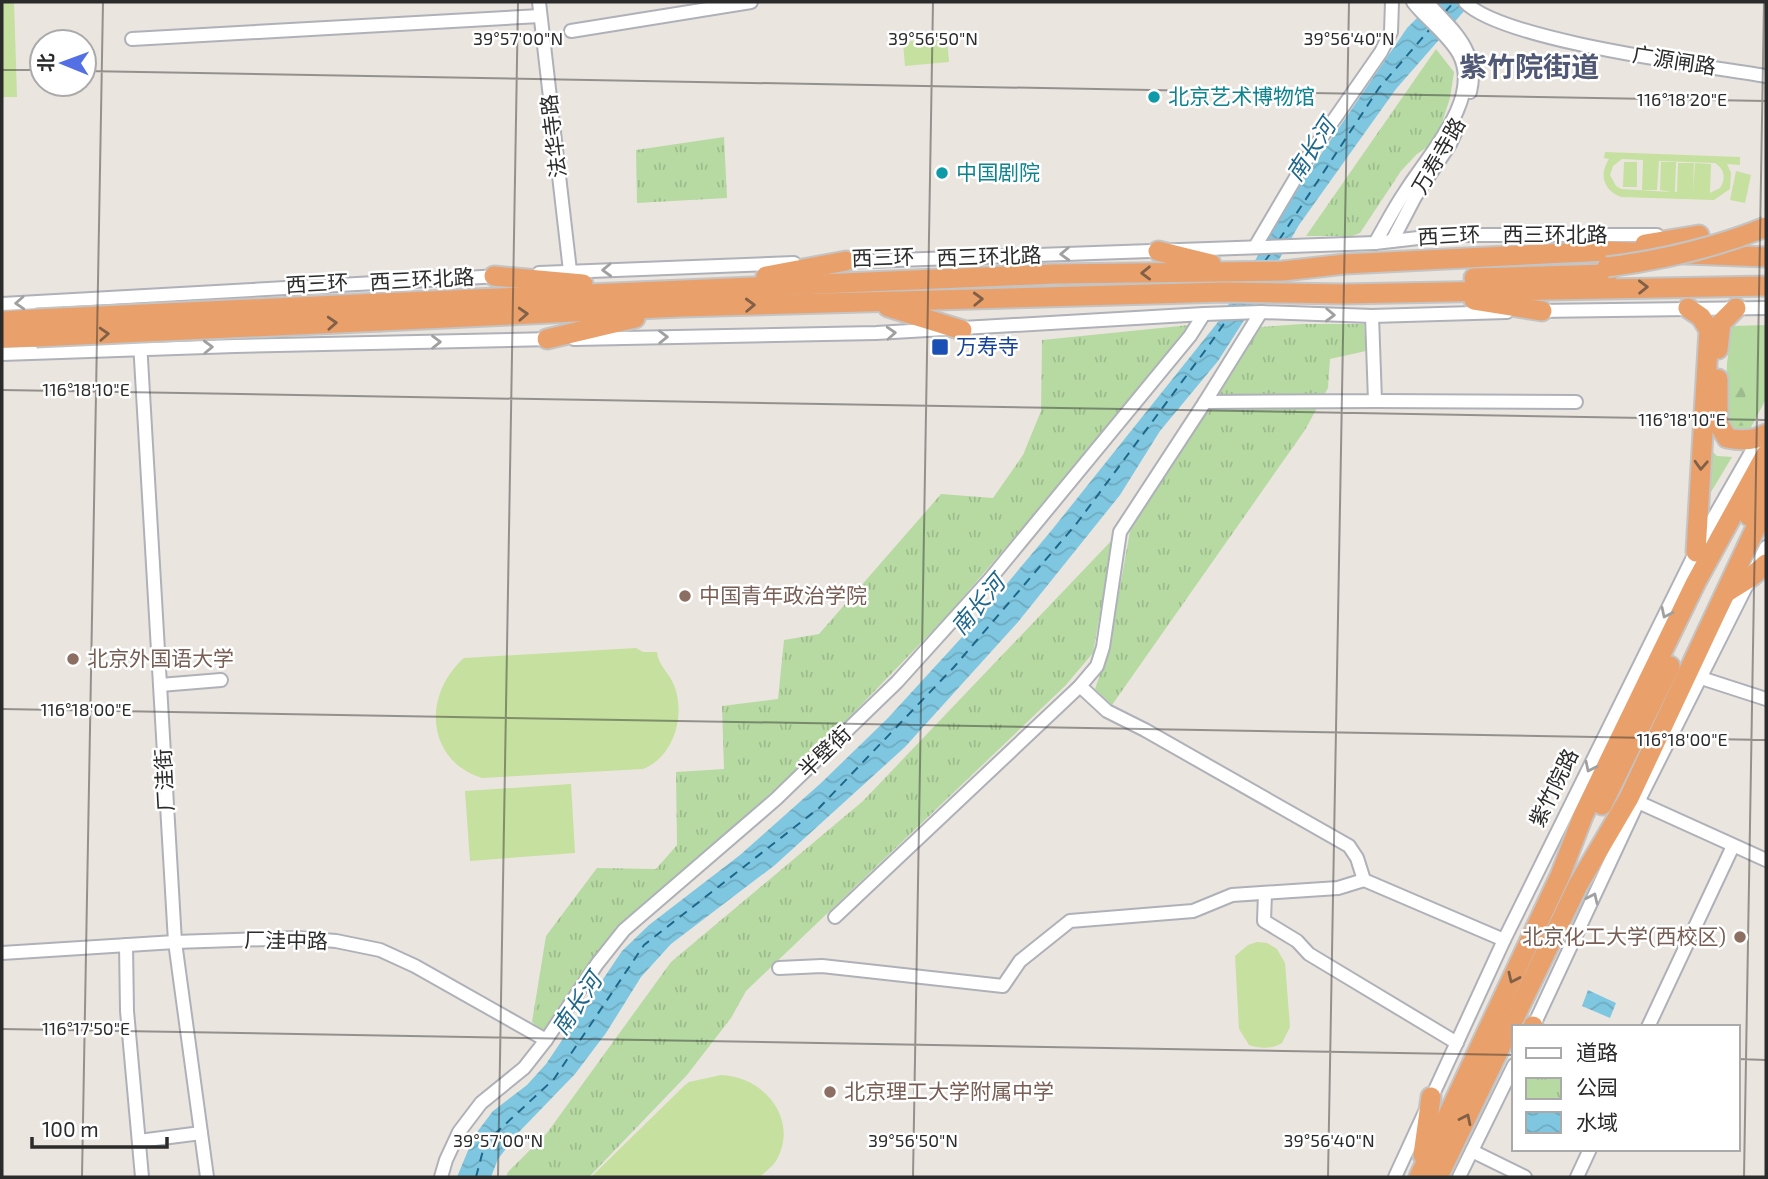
<svg xmlns="http://www.w3.org/2000/svg" width="1768" height="1179" viewBox="0 0 1768 1179" font-family="'Exo 2','Noto Sans SC',sans-serif">
  <style>
    .grass { fill: #b6daa2 }
    .forest { fill: url(#forest-firs) }
    .park { fill: url(#park-tufts) }
    .pitch { fill: #c6e09f; fill-rule: evenodd }
    .water { fill: url(#water-waves) }
    .lines { fill: none; stroke-linecap: round; stroke-linejoin: round }
    .ferry { stroke: #1e678b; stroke-width: 2; stroke-dasharray: 9 7; stroke-linecap: butt }
    .minor-casing { stroke: #afb1b9; stroke-width: 16 }
    .highway-casing { stroke: #c4c4c4; stroke-width: 23 }
    .minor { stroke: #fff; stroke-width: 12 }
    .highway { stroke: #eaa06a; stroke-width: 19 }
    .highway-bridge-casing { stroke: #c4c4c4; stroke-width: 23; stroke-linecap: butt }
    .highway-bridge { stroke: #eaa06a; stroke-width: 19 }
    .oneway { stroke: #a0a0a0 }
    .oneway2 { stroke: #816047 }
    .ticks { fill: none; stroke: #2b2b2b; stroke-width: 2; stroke-opacity: 0.45 }
    .culture-dot { fill: #0f9aa8; stroke: #fff; stroke-width: 2.5 }
    .transit-dot { fill: #1a4fb4; stroke: #fff; stroke-width: 2.5 }
    .education-dot { fill: #8d6e63; stroke: #fff; stroke-width: 2.5 }
    .labels { text-anchor: middle; stroke-width: 5; stroke-linejoin: round; paint-order: stroke }
    .street-label { font-size: 21px; fill: #2b2b2b; stroke: #fff }
    .culture-label { font-size: 21px; fill: #0d838f; stroke: #fff; text-anchor: start }
    .transit-label { font-size: 21px; fill: #164399; stroke: #fff; text-anchor: start }
    .education-label { font-size: 21px; fill: #785e54; stroke: #fff; text-anchor: start }
    .water-label { font-size: 23px; font-style: italic; fill: #1e678b; stroke: #fff }
    .district-label { font-size: 28px; font-weight: bold; fill: #515876; stroke: #fff }
    .ticks-label { font-size: 18px; text-anchor: middle; fill: #2b2b2b; stroke: #fff; stroke-width: 5; stroke-linejoin: round; paint-order: stroke }
  </style>
  <defs>
    <pattern id="forest-firs" width="22" height="20" patternUnits="userSpaceOnUse" patternTransform="scale(1.75)"><rect width="22" height="20" fill="#b6daa2"/><path d="M5 1l3.5 6h-7zM16 11l3.5 6h-7z" fill="#9dbb8c"/></pattern>
    <pattern id="park-tufts" width="24" height="20" patternUnits="userSpaceOnUse" patternTransform="scale(1.75)"><rect width="24" height="20" fill="#b6daa2"/><path d="M3 7l-1-3M5 7V3M7 7l1-3M15 17l-1-3M17 17v-4M19 17l1-3" fill="none" stroke="#9dbb8c"/></pattern>
    <pattern id="water-waves" width="16" height="10" patternUnits="userSpaceOnUse" patternTransform="scale(1.75)"><rect width="16" height="10" fill="#7fc7e0"/><path d="M0 5q4-4 8 0t8 0" fill="none" stroke="#6eabc0"/></pattern>
  </defs>
  <rect width="100%" height="100%" fill="#ebe5df"/>
  <g class="grass">
    <polygon points="1766,325 1766,399 1750,429 1737,432 1725,422 1727,363 1732,326"/>
    <polygon points="1708,447 1717,456 1732,457 1702,507"/>
  </g>
  <polygon class="forest" points="1731,368 1743,384 1747,405 1754,406 1748,425 1737,426 1728,421"/>
  <g class="park">
    <polygon points="1436,49 1454,72 1450,98 1436,141 1417,154 1401,171 1360,233 1352,236 1306,236"/>
    <polygon points="724,137 727,198 637,203 636,150"/>
    <polygon points="1302,324 1364,324 1366,351 1330,359 1328,388 1305,430 1112,705 1095,689 1109,648 1130,531 1260,327"/>
    <polygon points="1190,325 1058,487 945,618 809,759 622,925 543,1031 532,1022 546,936 597,868 656,869 677,845 676,772 724,769 722,706 778,699 784,640 819,634 941,494 993,498 1023,455 1041,411 1042,340"/>
    <polygon points="1113,539 1093,653 1065,686 746,991 731,1018 687,1075 589,1177 506,1177 508,1172 547,1133 671,962 863,801"/>
  </g>
  <g class="pitch">
    <polygon points="2,2 14,2 17,97 2,97"/>
    <polygon points="947,38 949,62 905,66 903,42"/>
    <path d="M1605,152L1740,157V165L1727,164L1731,173L1730,189L1714,200L1621,197C1603,190 1599,174 1609,159L1604,158ZM1622,159L1643,160L1642,190H1657L1659,161L1715,163C1725,169 1726,179 1720,188L1710,193L1711,164L1695,163L1693,193L1694,163H1678L1677,192H1675L1676,162H1661L1660,190L1671,192L1621,189L1616,186L1610,175L1613,166Z"/>
    <polygon points="1624,162 1637,162 1637,187 1623,187"/>
    <polygon points="1736,171 1751,175 1745,203 1730,200"/>
    <path d="M636,648L643,652H657C658,665 669,673 674,685C686,715 674,757 643,769L482,778C425,760 423,694 464,658Z"/>
    <polygon points="571,784 575,853 470,861 465,791"/>
    <path d="M1257,942L1267,943L1277,949L1285,963L1290,1027L1282,1043C1272,1049 1260,1049 1249,1045L1239,1029L1235,956L1248,945Z"/>
    <path d="M721,1075C764,1076 800,1120 776,1161C772,1167 765,1172 760,1177H591L685,1085L689,1082Z"/>
  </g>
  <g class="water">
    <polygon points="1433,2 1472,2 1396,89 1299,225 1243,322 1218,361 1160,431 1120,495 1018,622 905,747 775,865 671,944 641,977 606,1033 575,1074 518,1133 498,1159 491,1177 457,1177 474,1136 493,1111 527,1085 546,1064 622,951 649,925 740,855 821,783 888,718 963,636 1051,531 1218,322 1304,179 1407,28"/>
    <polygon points="1588,990 1616,1003 1610,1018 1582,1006"/>
  </g>
  <g class="lines">
    <g class="ferry">
      <polyline points="1445,12 1454,2"/>
      <polyline points="1279,240 1379,88 1430,29"/>
      <polyline points="1265,261 1272,251"/>
      <polyline points="476,1177 485,1143 554,1079 644,945 819,808 954,667 1077,523 1207,348 1228,318"/>
    </g>
    <defs>
      <g id="minor">
        <polyline points="539,2 570,271"/>
        <path d="M1427,2C1452,30 1480,51 1470,92"/>
        <path d="M1465,2C1502,41 1706,66 1766,76"/>
        <polyline points="571,31 751,2"/>
        <polyline points="132,39 540,16"/>
        <polyline points="1392,241 1415,197 1450,144 1457,129"/>
        <path d="M1375,243C1385,226 1394,208 1405,192C1427,156 1483,99 1459,54C1448,34 1426,19 1413,2"/>
        <polyline points="1256,245 1308,157 1381,52 1391,32 1392,2"/>
        <polyline points="840,262 1375,243 1444,235 1657,235"/>
        <polyline points="539,273 794,263"/>
        <polyline points="2,304 500,276"/>
        <polyline points="1536,311 1766,308"/>
        <polyline points="1261,312 1205,402 1375,401 1372,316"/>
        <polyline points="574,339 876,333 1204,314 1261,312 1372,316 1507,312"/>
        <polyline points="140,342 175,942 207,1177"/>
        <polyline points="2,354 235,346 552,339"/>
        <polyline points="1375,401 1576,402"/>
        <polyline points="1695,676 1766,699"/>
        <polyline points="160,685 221,680"/>
        <polyline points="1080,686 1107,711 1145,730 1349,846 1357,858 1364,880 1504,940"/>
        <polyline points="1638,802 1766,860"/>
        <polyline points="1265,893 1264,921 1297,941 1309,954 1457,1043"/>
        <polyline points="835,917 1080,686 1097,666 1103,647 1120,532 1205,402"/>
        <polyline points="126,945 127,1011 142,1177"/>
        <polyline points="2,953 175,942 297,938 336,941 380,950 415,966 546,1040"/>
        <polyline points="779,968 822,966 1003,986 1020,961 1070,921 1193,911 1232,895 1338,888 1364,880"/>
        <polyline points="1533,1027 1638,802 1766,547"/>
        <polyline points="1648,1027 1733,846"/>
        <polyline points="139,1141 201,1133"/>
        <polyline points="1472,1151 1525,1177"/>
        <polyline points="441,1177 446,1160 459,1132 481,1103 524,1068 546,1040 597,964 624,930 776,799 897,682 990,579 1190,336 1204,314"/>
        <polyline points="1395,1177 1504,940 1706,531 1761,435"/>
        <polyline points="1459,1177 1514,1065"/>
        <polyline points="1577,1177 1590,1149"/>
      </g>
      <g id="highway">
        <polyline points="1645,244 1699,235"/>
        <polyline points="1158,251 1211,264"/>
        <polyline points="494,276 583,284"/>
        <polyline points="766,276 846,261"/>
        <polyline points="1474,278 1608,274"/>
        <polyline points="1474,300 1542,311"/>
        <polyline points="381,303 1054,274 1283,271 1345,264 1606,251 1766,257"/>
        <polyline points="888,307 962,330"/>
        <polyline points="1688,308 1701,317 1709,330 1696,552"/>
        <polyline points="2,321 36,319"/>
        <polyline points="381,321 681,307 1225,292 1342,294 1766,286"/>
        <polyline points="2,338 36,337"/>
        <polyline points="547,339 635,318"/>
        <polyline points="1718,349 1721,323 1736,308"/>
        <path d="M1718,379V423L1727,438C1741,441 1754,441 1766,434"/>
        <polyline points="1749,516 1766,484"/>
        <polyline points="1727,592 1751,577 1766,564"/>
        <polyline points="1602,805 1670,666"/>
        <polyline points="1533,1027 1533,1026"/>
        <polyline points="1423,1155 1431,1097"/>
        <polyline points="1419,1177 1560,876 1583,816 1610,759 1696,582 1766,454"/>
        <polyline points="1438,1177 1578,885 1629,798 1766,506"/>
      </g>
    </defs>
    <use href="#minor" class="minor-casing"/>
    <use href="#highway" class="highway-casing"/>
    <use href="#minor" class="minor"/>
    <use href="#highway" class="highway"/>
    <defs>
      <g id="highway-bridge">
        <path d="M1607,267C1663,260 1714,248 1766,227"/>
        <polyline points="36,319 381,303"/>
        <polyline points="36,337 381,321"/>
      </g>
    </defs>
    <use href="#highway-bridge" class="highway-bridge-casing"/>
    <use href="#highway-bridge" class="highway-bridge"/>
  </g>
  <defs><path id="oneway-chevron" d="M-2-3.5L2.5 0L-2 3.5" fill="none" stroke-width="1.6" stroke-linecap="round" stroke-linejoin="round" transform="scale(1.75)"/></defs>
  <g class="oneway">
    <use href="#oneway-chevron" transform="translate(1065 254) rotate(178)"/>
    <use href="#oneway-chevron" transform="translate(607 270) rotate(178)"/>
    <use href="#oneway-chevron" transform="translate(20 303) rotate(177)"/>
    <use href="#oneway-chevron" transform="translate(1330 315) rotate(2)"/>
    <use href="#oneway-chevron" transform="translate(891 333) rotate(-3)"/>
    <use href="#oneway-chevron" transform="translate(663 337) rotate(-1)"/>
    <use href="#oneway-chevron" transform="translate(436 342) rotate(-1)"/>
    <use href="#oneway-chevron" transform="translate(208 347) rotate(-2)"/>
    <use href="#oneway-chevron" transform="translate(1666 613) rotate(116)"/>
    <use href="#oneway-chevron" transform="translate(1590 767) rotate(116)"/>
    <use href="#oneway-chevron" transform="translate(1593 898) rotate(-65)"/>
  </g>
  <g class="oneway2">
    <use href="#oneway-chevron" transform="translate(1146 273) rotate(179)"/>
    <use href="#oneway-chevron" transform="translate(1643 287) rotate(-1)"/>
    <use href="#oneway-chevron" transform="translate(978 299) rotate(-2)"/>
    <use href="#oneway-chevron" transform="translate(750 305) rotate(-2)"/>
    <use href="#oneway-chevron" transform="translate(523 314) rotate(-3)"/>
    <use href="#oneway-chevron" transform="translate(332 323) rotate(-3)"/>
    <use href="#oneway-chevron" transform="translate(104 334) rotate(-3)"/>
    <use href="#oneway-chevron" transform="translate(1701 465) rotate(93)"/>
    <use href="#oneway-chevron" transform="translate(1513 978) rotate(115)"/>
    <use href="#oneway-chevron" transform="translate(1466 1119) rotate(-64)"/>
  </g>
  <path class="ticks" d="M2,70H42M84,71L1766,101M2,390L1766,420M2,709L1766,740M2,1029L1514,1055M1738,1059L1766,1060M82,1177L103,2M498,1177L518,2M913,1177L933,2M1328,1177L1349,2M1744,1177L1764,2"/>
  <g class="culture-dot">
    <circle cx="1154" cy="97" r="7"/>
    <circle cx="942" cy="173" r="7"/>
  </g>
  <rect class="transit-dot" x="931" y="338" width="18" height="18" rx="3.5"/>
  <g class="education-dot">
    <circle cx="685" cy="596" r="7"/>
    <circle cx="73" cy="659" r="7"/>
    <circle cx="1740" cy="937" r="7"/>
    <circle cx="830" cy="1092" r="7"/>
  </g>
  <g class="labels">
    <g class="street-label">
      <text transform="translate(1674 61) rotate(9)" y="7">广源闸路</text>
      <text transform="translate(554 136) rotate(-97)" y="7">法华寺路</text>
      <text transform="translate(1439 156) rotate(-60)" y="7">万寿寺路</text>
      <text x="1555" y="242">西三环北路</text>
      <text transform="translate(1449 236) rotate(-3)" y="7">西三环</text>
      <text transform="translate(989 257) rotate(-2)" y="7">西三环北路</text>
      <text transform="translate(883 258) rotate(-2)" y="7">西三环</text>
      <text transform="translate(422 280) rotate(-3)" y="7">西三环北路</text>
      <text transform="translate(317 284) rotate(-3)" y="7">西三环</text>
      <text transform="translate(825 752) rotate(-44)" y="7">半壁街</text>
      <text transform="translate(165 780) rotate(-93)" y="7">厂洼街</text>
      <text transform="translate(1554 788) rotate(-64)" y="7">紫竹院路</text>
      <text transform="translate(286 941) rotate(1)" y="7">厂洼中路</text>
    </g>
    <g class="culture-label">
      <text x="1168" y="104">北京艺术博物馆</text>
      <text x="956" y="180">中国剧院</text>
    </g>
    <g class="transit-label">
      <text x="956" y="354">万寿寺</text>
    </g>
    <g class="education-label">
      <text x="699" y="603">中国青年政治学院</text>
      <text x="87" y="666">北京外国语大学</text>
      <text x="1726" y="944" text-anchor="end">北京化工大学(西校区)</text>
      <text x="844" y="1099">北京理工大学附属中学</text>
    </g>
    <g class="water-label">
      <text transform="translate(1311 150) rotate(-57)" y="8">南长河</text>
      <text transform="translate(978 605) rotate(-50)" y="8">南长河</text>
      <text transform="translate(577 1004) rotate(-56)" y="8">南长河</text>
    </g>
    <g class="district-label">
      <text x="1529" y="77">紫竹院街道</text>
    </g>
  </g>
  <g class="ticks-label">
    <text x="518" y="45">39°57'00"N</text>
    <text x="933" y="45">39°56'50"N</text>
    <text x="1349" y="45">39°56'40"N</text>
    <text x="1682" y="106">116°18'20"E</text>
    <text x="86" y="396">116°18'10"E</text>
    <text x="1682" y="426">116°18'10"E</text>
    <text x="86" y="716">116°18'00"E</text>
    <text x="1682" y="746">116°18'00"E</text>
    <text x="86" y="1035">116°17'50"E</text>
    <text x="498" y="1147">39°57'00"N</text>
    <text x="913" y="1147">39°56'50"N</text>
    <text x="1329" y="1147">39°56'40"N</text>
  </g>
  <rect width="1768" height="1179" fill="none" stroke="#2b2b2b" stroke-width="7"/>
  <rect x="1512" y="1025" width="228" height="126" fill="#ffffff" stroke="#aaaaaa" stroke-width="2"/>
  <rect x="1526" y="1048" width="35" height="10" fill="#ffffff" stroke="#aaaaaa" stroke-width="2"/>
  <text x="1576" y="1060" font-size="21" fill="#2b2b2b">道路</text>
  <rect x="1526" y="1078" width="35" height="21" fill="url(#park-tufts)" stroke="#aaaaaa" stroke-width="2"/>
  <text x="1576" y="1095" font-size="21" fill="#2b2b2b">公园</text>
  <rect x="1526" y="1112" width="35" height="21" fill="url(#water-waves)" stroke="#aaaaaa" stroke-width="2"/>
  <text x="1576" y="1130" font-size="21" fill="#2b2b2b">水域</text>
  <g transform="translate(63 63) rotate(271)"><circle r="33" fill="#ffffff" stroke="#aaaaaa" stroke-width="2"/>
  <path d="M0-5L12 26L0 18L-12 26Z" fill="#5370e4"/>
  <text y="-10" font-size="19" font-weight="bold" text-anchor="middle" fill="#2b2b2b">北</text>
  </g>
  <path d="M32 1137v10h135v-10" fill="none" stroke="#2b2b2b" stroke-width="3.5"/>
  <text x="42" y="1137" font-size="21" fill="#2b2b2b" stroke="#ffffff" stroke-width="5" paint-order="stroke">100 m</text>
</svg>
